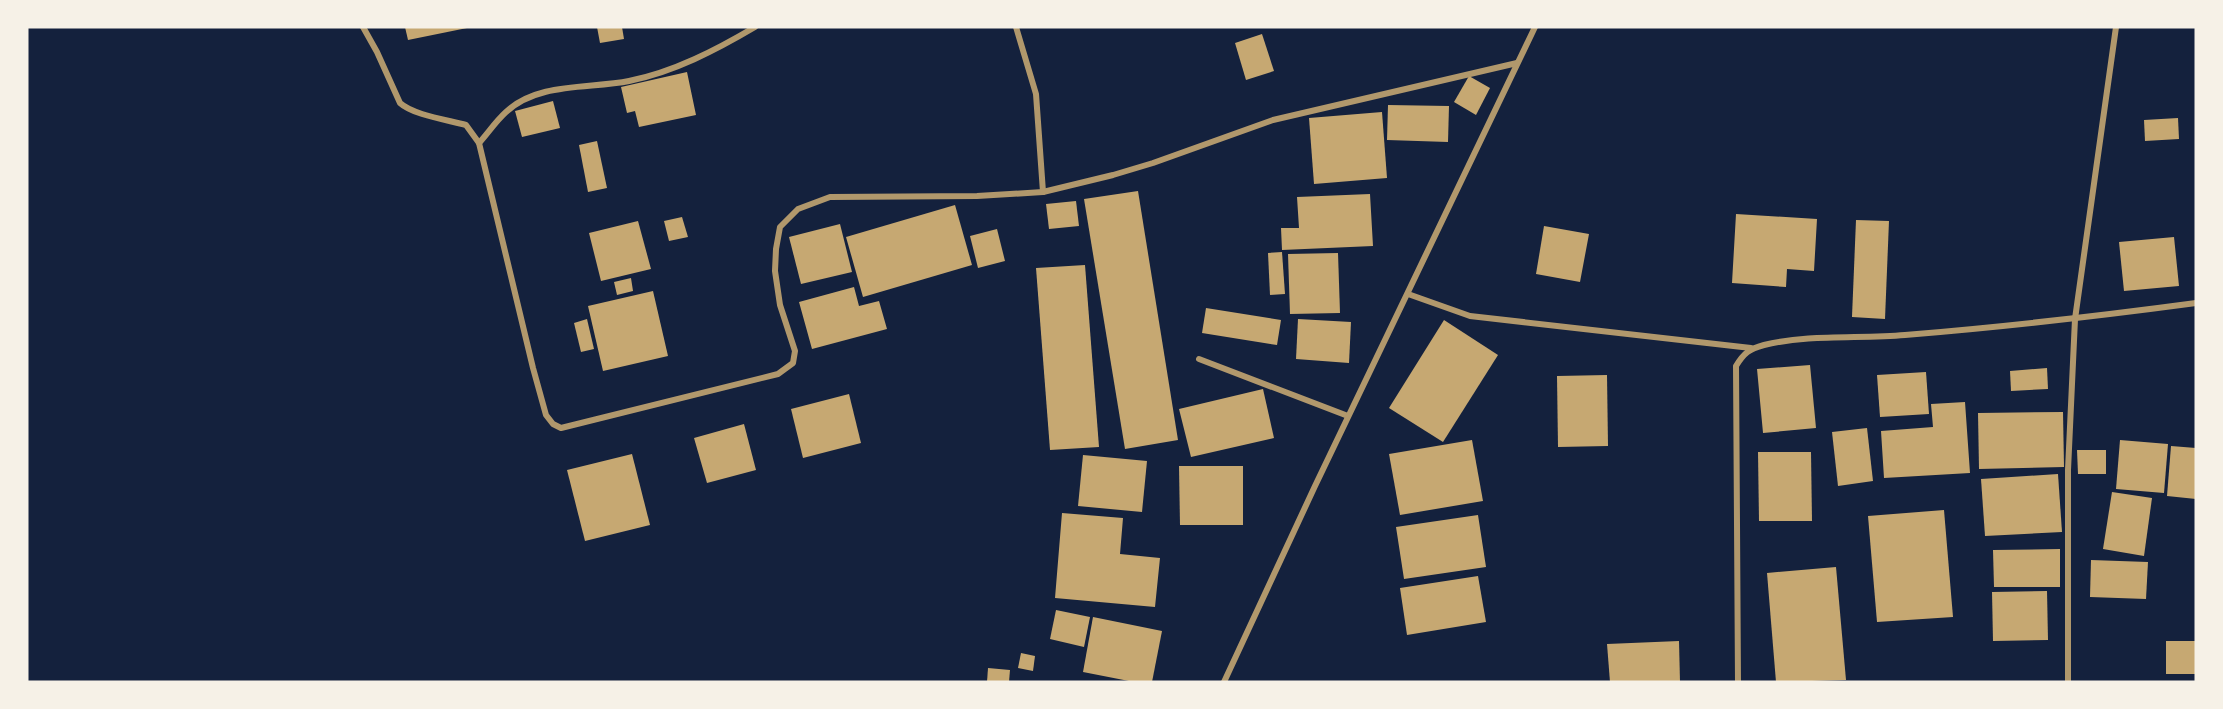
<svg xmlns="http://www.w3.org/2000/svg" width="2223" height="709" viewBox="0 0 2223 709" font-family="'Alegreya Sans',sans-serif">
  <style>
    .building { fill: #c6a872 }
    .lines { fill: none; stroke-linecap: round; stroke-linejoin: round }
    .minor { stroke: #b1986c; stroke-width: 6 }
  </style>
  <rect width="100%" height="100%" fill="#14213d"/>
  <g class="building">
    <polygon points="405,27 467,27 467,28 408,40"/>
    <polygon points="597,27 622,27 624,39 600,43"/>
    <polygon points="1262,34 1274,71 1246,80 1235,43"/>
    <polygon points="687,72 696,115 639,127 635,111 627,113 621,87"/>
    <polygon points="1469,76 1490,88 1476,115 1454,102"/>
    <polygon points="553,101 560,128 522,137 515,111"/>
    <polygon points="1388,105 1449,106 1448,142 1387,140"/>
    <polygon points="1382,112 1387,178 1314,184 1309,118"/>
    <polygon points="2178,118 2179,139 2145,141 2144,120"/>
    <polygon points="597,141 607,188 588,192 579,145"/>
    <polygon points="1138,191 1178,440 1125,449 1084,199"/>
    <polygon points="1370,194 1373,246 1282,250 1281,228 1299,228 1297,197"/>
    <polygon points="1076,201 1079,226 1049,229 1046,204"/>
    <polygon points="955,205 972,265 863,297 846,237"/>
    <polygon points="1736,214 1817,219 1814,271 1787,269 1786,287 1732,283"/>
    <polygon points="682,217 688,237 669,241 664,221"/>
    <polygon points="1856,220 1889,221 1885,319 1852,317"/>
    <polygon points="638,221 651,269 601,281 589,233"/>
    <polygon points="840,224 852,272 801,284 789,237"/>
    <polygon points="1544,226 1589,234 1580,282 1536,274"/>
    <polygon points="997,229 1005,261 978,268 970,236"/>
    <polygon points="2174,237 2179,286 2124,291 2119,242"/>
    <polygon points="1282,252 1285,294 1270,295 1268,253"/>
    <polygon points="1338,253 1340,313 1290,314 1288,254"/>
    <polygon points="1085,265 1099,447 1050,450 1036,268"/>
    <polygon points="631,278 633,291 617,295 614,282"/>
    <polygon points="854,287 859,306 879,301 887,329 812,349 799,302"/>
    <polygon points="653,291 668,356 603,371 588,306"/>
    <polygon points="1206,308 1281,320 1277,345 1202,333"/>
    <polygon points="587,319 594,349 581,352 574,323"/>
    <polygon points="1298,319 1351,322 1349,363 1296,359"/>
    <polygon points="1444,320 1498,355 1443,442 1389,408"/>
    <polygon points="1810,365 1816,428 1763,433 1757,369"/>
    <polygon points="2047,368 2048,389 2011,391 2010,371"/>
    <polygon points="1926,372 1929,414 1880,417 1877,375"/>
    <polygon points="1607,375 1608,446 1558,447 1557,376"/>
    <polygon points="1263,389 1274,438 1191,457 1179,409"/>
    <polygon points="849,394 861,443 803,458 791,409"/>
    <polygon points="1965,402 1970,473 1884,478 1881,431 1933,427 1931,404"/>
    <polygon points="2063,412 2064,467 1979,469 1978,413"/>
    <polygon points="744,424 756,470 707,483 694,438"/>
    <polygon points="1867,428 1873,481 1838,486 1832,432"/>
    <polygon points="1472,440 1483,501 1400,515 1389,454"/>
    <polygon points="2120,440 2168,444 2164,493 2116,489"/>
    <polygon points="2171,446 2196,448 2196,499 2167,496"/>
    <polygon points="2077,450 2106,450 2106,474 2078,474"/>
    <polygon points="1758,452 1811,452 1812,521 1759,521"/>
    <polygon points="632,454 650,525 585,541 567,470"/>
    <polygon points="1083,455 1147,461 1142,512 1078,506"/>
    <polygon points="1179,466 1243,466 1243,525 1180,525"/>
    <polygon points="2058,474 2062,532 1985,536 1981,479"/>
    <polygon points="2112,492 2152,498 2144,556 2103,549"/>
    <polygon points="1944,510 1953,617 1877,622 1868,516"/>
    <polygon points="1062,513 1123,518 1120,554 1160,558 1155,607 1055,598"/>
    <polygon points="1478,515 1486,567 1404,579 1396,527"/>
    <polygon points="2060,549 2060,587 1994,587 1993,550"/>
    <polygon points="2091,560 2148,562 2146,599 2090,597"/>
    <polygon points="1836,567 1846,680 1776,682 1767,573"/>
    <polygon points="1478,576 1486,622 1407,635 1400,588"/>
    <polygon points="2047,591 2048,640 1993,641 1992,592"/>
    <polygon points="1056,610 1090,617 1084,647 1050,639"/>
    <polygon points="1093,617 1162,631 1152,682 1134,682 1083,672"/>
    <polygon points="1679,641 1680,682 1610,682 1607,644"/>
    <rect x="2166" y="641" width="30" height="33"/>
    <polygon points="1021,653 1035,656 1033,671 1018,668"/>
    <polygon points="988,668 1010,670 1009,682 987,682"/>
  </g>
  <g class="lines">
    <g class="minor">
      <path d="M363,27L377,52L400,103C413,115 448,120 466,125L479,143L533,368L546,415L553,424L561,428L778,374L793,363L795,351L780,305L775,271L776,249L780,227L798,209L830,197L977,196L1043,192L1113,175L1153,163L1273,120L1517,63"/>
      <polyline points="1016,27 1036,94 1043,192"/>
      <path d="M479,143C488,133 496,121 506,112C538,82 589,89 629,81C674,72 716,50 755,27"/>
      <polyline points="1408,294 1470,316 1751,348"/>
      <polyline points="1199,359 1348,416"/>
      <polyline points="1224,682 1315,486 1535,27"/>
      <path d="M1738,682L1736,366C1744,353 1749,349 1764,345C1809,334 1859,339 1905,335C2002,327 2099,316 2196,303"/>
      <polyline points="2068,682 2068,470 2075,319 2116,27"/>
    </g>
  </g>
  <rect width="2223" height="709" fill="none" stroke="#f6f1e7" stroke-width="57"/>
</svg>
